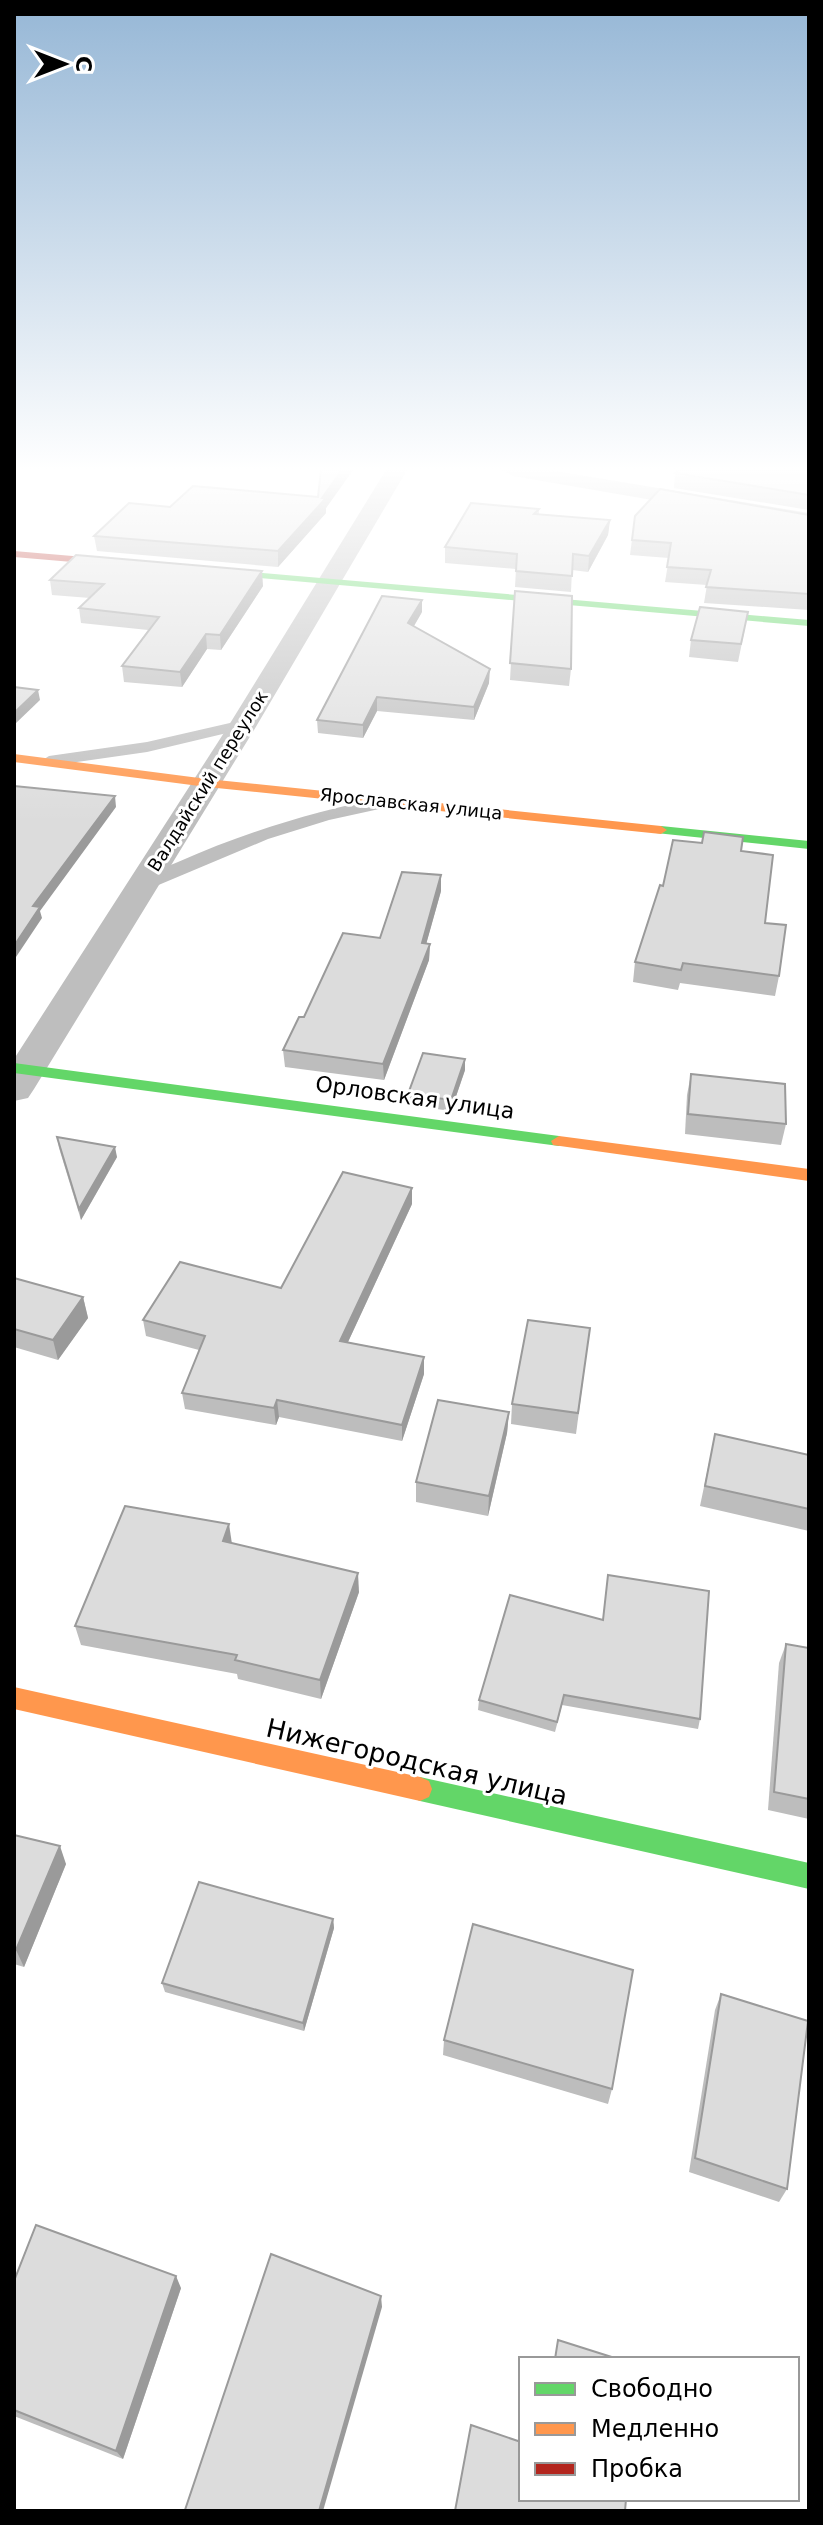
<svg xmlns="http://www.w3.org/2000/svg" width="823" height="2525" viewBox="0 0 823 2525" font-family="'DejaVu Sans',sans-serif">
  <style>
    .lines { fill: none; stroke-linecap: round; stroke-linejoin: round }
    .lane { fill: #bebebe; fill-rule: evenodd }
    .street { fill: #bebebe; fill-rule: evenodd }
    .fast { fill: #63d668; fill-rule: evenodd }
    .slow { fill: #ff974d; fill-rule: evenodd }
    .jam { fill: #b3261e; fill-rule: evenodd }
    .wall { fill: #bdbdbd }
    .shaded-wall { fill: #9a9a9a }
    .building { fill: #dcdcdc; stroke: #9a9a9a; stroke-width: 2 }
    .labels { text-anchor: middle; stroke-width: 6; stroke-linejoin: round; paint-order: stroke }
    .far-street-label { font-size: 18px; fill: #000; stroke: #fff }
    .street-label { font-size: 22px; fill: #000; stroke: #fff }
    .near-street-label { font-size: 26px; fill: #000; stroke: #fff }
  </style>
  <rect width="100%" height="100%" fill="#fff"/>
  <g class="lines">
    <g class="lane">
      <polygon points="243,720 248,722 248,728 147,752 49,766 41,761 49,756 147,742"/>
      <path d="M387,797L395,802L393,806L329,820L268,839L149,889L143,890L134,885C144,874 164,868 178,862C245,832 315,811 387,797Z"/>
    </g>
    <g class="street">
      <polygon points="386,470 407,470 257,725 34,1089 28,1098 14,1101 14,1059 229,725"/>
      <polygon points="502,470 549,470 809,513 809,527 513,476"/>
    </g>
    <g class="fast">
      <polygon points="204,568 809,620 809,626 201,573 201,569"/>
      <polygon points="661,826 809,841 809,849 656,833 656,827"/>
      <polygon points="14,1063 559,1136 567,1141 559,1146 14,1073"/>
      <polygon points="420,1777 809,1863 809,1889 420,1801 411,1797 408,1789 411,1781"/>
    </g>
    <g class="slow">
      <polygon points="14,754 207,779 661,826 667,830 661,834 207,787 14,762"/>
      <polygon points="559,1136 809,1169 809,1181 553,1145 551,1141"/>
      <polygon points="14,1687 420,1777 429,1781 432,1789 429,1797 420,1801 14,1709"/>
    </g>
    <polygon class="jam" points="14,551 131,561 136,564 131,567 14,557"/>
  </g>
  <g class="wall">
    <polygon points="321,470 353,470 326,508 326,513 278,567 97,551 94,536 170,507 318,497"/>
    <polygon points="809,470 809,510 674,488 675,473"/>
    <polygon points="539,509 539,514 610,520 608,535 588,572 572,570 571,592 515,587 516,569 445,563 445,547"/>
    <polygon points="809,515 809,610 704,603 707,585 665,582 669,558 630,555 635,516"/>
    <polygon points="50,580 263,586 221,650 207,649 182,687 124,682 122,666 148,630 81,623 79,608 90,598 52,595"/>
    <polygon points="515,591 571,669 569,686 510,680"/>
    <polygon points="422,612 414,626 489,683 474,720 377,711 363,738 318,733 317,720"/>
    <polygon points="745,628 738,662 689,657 691,640"/>
    <polygon points="741,851 765,923 779,976 775,996 680,983 678,990 633,982 635,962"/>
    <polygon points="441,891 426,944 430,944 429,960 384,1080 285,1067 283,1050 304,1017 380,938"/>
    <polygon points="465,1070 451,1111 408,1105 408,1094"/>
    <polygon points="691,1074 786,1124 781,1145 685,1134 687,1095"/>
    <polygon points="57,1137 117,1157 81,1220 59,1148"/>
    <polygon points="412,1204 348,1342 424,1357 424,1374 402,1441 279,1417 276,1425 185,1409 182,1393 199,1350 146,1336 143,1320 281,1288"/>
    <polygon points="14,1278 83,1297 88,1318 58,1360 14,1347"/>
    <polygon points="590,1328 576,1434 511,1424 512,1404"/>
    <polygon points="509,1412 507,1433 488,1516 416,1502 416,1482"/>
    <polygon points="715,1434 809,1455 809,1531 700,1506"/>
    <polygon points="232,1543 359,1592 321,1699 238,1679 237,1674 81,1645 75,1626"/>
    <polygon points="510,1595 700,1719 698,1729 562,1705 555,1732 478,1710 479,1700"/>
    <polygon points="786,1644 809,1648 809,1819 768,1810 779,1663"/>
    <polygon points="14,1835 66,1864 24,1967 14,1964"/>
    <polygon points="333,1919 334,1928 304,2031 165,1992 162,1983"/>
    <polygon points="721,1994 787,2189 779,2202 689,2172 715,2010"/>
    <polygon points="444,2040 612,2089 608,2104 443,2055"/>
    <polygon points="14,2281 181,2288 123,2459 14,2416"/>
  </g>
  <g class="shaded-wall">
    <polygon points="342,470 353,470 326,508 326,513 278,567 278,551 322,498"/>
    <polygon points="610,520 608,535 588,572 589,556"/>
    <polygon points="262,571 263,586 221,650 220,635"/>
    <polygon points="422,600 422,612 408,636 408,623"/>
    <polygon points="206,634 207,649 182,687 180,672"/>
    <polygon points="490,669 489,683 474,720 474,707"/>
    <polygon points="38,690 40,700 14,725 14,713"/>
    <polygon points="377,697 377,711 363,738 363,725"/>
    <polygon points="115,796 116,807 40,911 42,918 14,960 14,946 33,906"/>
    <polygon points="441,875 441,891 422,959 422,943"/>
    <polygon points="430,944 429,960 384,1080 383,1064"/>
    <polygon points="465,1059 465,1070 451,1111 451,1100"/>
    <polygon points="115,1147 117,1157 81,1220 79,1209"/>
    <polygon points="412,1188 412,1204 341,1357 340,1341"/>
    <polygon points="83,1297 88,1318 58,1360 53,1340"/>
    <polygon points="424,1357 424,1374 402,1441 402,1425"/>
    <polygon points="277,1400 279,1417 276,1425 274,1408"/>
    <polygon points="509,1412 507,1433 488,1516 489,1496"/>
    <polygon points="229,1524 232,1544 223,1541"/>
    <polygon points="358,1573 359,1592 321,1699 320,1680"/>
    <polygon points="60,1846 66,1864 24,1967 16,1950"/>
    <polygon points="333,1919 334,1928 304,2031 303,2023"/>
    <polygon points="176,2276 181,2288 123,2459 116,2451"/>
    <polygon points="381,2296 382,2307 323,2511 319,2511"/>
  </g>
  <g class="building">
    <polygon points="321,470 342,470 322,498 326,498 278,551 94,536 129,503 170,507 193,486 318,497"/>
    <polygon points="679,470 809,470 809,495 675,473"/>
    <polygon points="660,489 809,515 809,594 706,587 711,570 667,567 671,543 632,540 635,516"/>
    <polygon points="471,503 539,509 534,514 610,520 589,556 573,554 572,576 516,571 517,554 445,547"/>
    <polygon points="76,555 262,571 220,635 206,634 180,672 122,666 159,617 79,608 104,584 50,580"/>
    <polygon points="515,591 572,596 571,669 510,663"/>
    <polygon points="382,596 422,600 408,623 490,669 474,707 377,697 363,725 317,720"/>
    <polygon points="700,607 748,612 741,644 691,640"/>
    <polygon points="14,687 38,690 14,713"/>
    <polygon points="14,786 115,796 33,906 40,907 14,946"/>
    <polygon points="704,832 743,837 741,851 773,855 765,923 786,925 779,976 683,963 681,970 635,962 660,885 663,886 673,840 702,843"/>
    <polygon points="402,872 441,875 422,943 430,944 383,1064 283,1050 299,1017 304,1017 343,933 380,938"/>
    <polygon points="423,1053 465,1059 451,1100 408,1094"/>
    <polygon points="691,1074 785,1084 786,1124 688,1114"/>
    <polygon points="57,1137 115,1147 79,1209"/>
    <polygon points="343,1172 412,1188 340,1341 424,1357 402,1425 277,1400 274,1408 182,1393 205,1336 143,1320 180,1262 281,1288"/>
    <polygon points="14,1278 83,1297 53,1340 14,1329"/>
    <polygon points="528,1320 590,1328 578,1413 512,1404"/>
    <polygon points="438,1400 509,1412 489,1496 416,1482"/>
    <polygon points="715,1434 809,1455 809,1509 705,1486"/>
    <polygon points="125,1506 229,1524 223,1541 358,1573 320,1680 235,1660 237,1655 75,1626"/>
    <polygon points="608,1575 709,1591 700,1719 564,1695 557,1722 479,1700 510,1595 603,1620"/>
    <polygon points="786,1644 809,1648 809,1799 774,1792"/>
    <polygon points="14,1835 60,1846 16,1950 14,1950"/>
    <polygon points="199,1882 333,1919 303,2023 162,1983"/>
    <polygon points="473,1924 633,1970 612,2089 444,2040"/>
    <polygon points="721,1994 808,2021 787,2189 695,2158"/>
    <polygon points="36,2225 176,2276 116,2451 14,2410 14,2281"/>
    <polygon points="271,2254 381,2296 319,2511 187,2511 185,2510"/>
    <polygon points="558,2340 618,2359 555,2359"/>
    <polygon points="471,2425 521,2442 521,2499 626,2499 625,2511 455,2511"/>
  </g>
  <linearGradient id="sky" x2="0" y2="1"><stop stop-color="#96b7d6"/><stop offset="0.57" stop-color="#fff"/><stop offset="1" stop-color="#fff" stop-opacity="0"/></linearGradient>
  <rect width="823" height="823" fill="url(#sky)"/>
  <g class="labels">
    <g class="far-street-label">
      <text transform="translate(208 781) rotate(-58)" y="6">Валдайский переулок</text>
      <text transform="translate(411 804) rotate(6)" y="6">Ярославская улица</text>
    </g>
    <g class="street-label">
      <text transform="translate(415 1097) rotate(8)" y="8">Орловская улица</text>
    </g>
    <g class="near-street-label">
      <text transform="translate(417 1762) rotate(13)" y="9">Нижегородская улица</text>
    </g>
  </g>
  <rect width="823" height="2525" fill="none" stroke="#000000" stroke-width="32"/>
  <rect x="519" y="2357" width="280" height="144" fill="#ffffff" stroke="#999999" stroke-width="2"/>
  <rect x="535" y="2383" width="40" height="12" fill="#63d668" stroke="#999999" stroke-width="2"/>
  <text x="591" y="2397" font-size="24" fill="#000000">Свободно</text>
  <rect x="535" y="2423" width="40" height="12" fill="#ff974d" stroke="#999999" stroke-width="2"/>
  <text x="591" y="2437" font-size="24" fill="#000000">Медленно</text>
  <rect x="535" y="2463" width="40" height="12" fill="#b3261e" stroke="#999999" stroke-width="2"/>
  <text x="591" y="2477" font-size="24" fill="#000000">Пробка</text>
  <g transform="translate(64 64) rotate(90)" stroke="#ffffff" stroke-width="6" paint-order="stroke">
  <path d="M0-6L14 30L0 20L-14 30Z" fill="#000000"/>
  <text y="-12" font-size="22" font-weight="bold" text-anchor="middle" fill="#000000">С</text>
  </g>
</svg>
